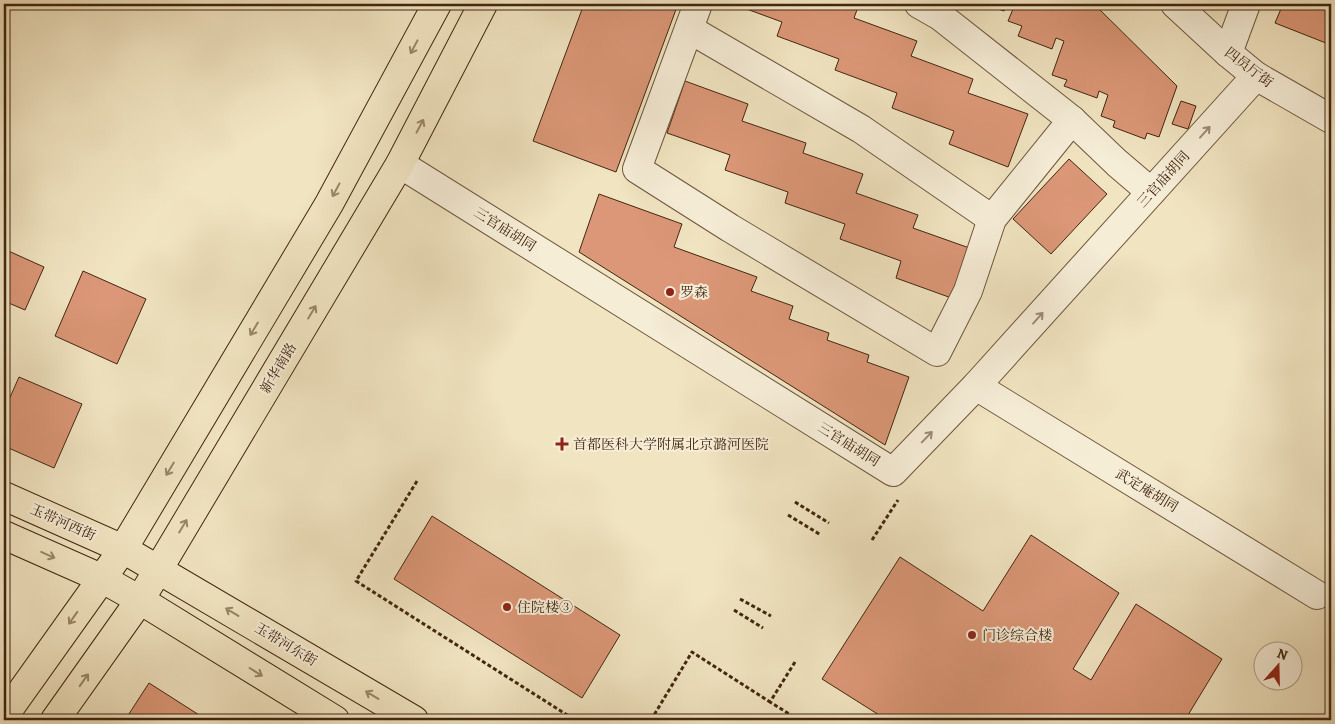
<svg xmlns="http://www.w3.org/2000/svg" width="1335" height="724" viewBox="0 0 1335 724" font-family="Alegreya,'Noto Serif SC',serif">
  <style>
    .building { fill: #db9777; stroke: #412610 }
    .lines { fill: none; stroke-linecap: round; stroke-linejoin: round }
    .minor-casing { stroke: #6d563c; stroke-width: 30 }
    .major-casing { stroke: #412610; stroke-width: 30 }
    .path { stroke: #412610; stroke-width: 3; stroke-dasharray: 4 2.5; stroke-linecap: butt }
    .minor { stroke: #f6edd7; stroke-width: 28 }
    .major { stroke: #f1e4c1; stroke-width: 28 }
    .oneway { stroke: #998568 }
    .oneway2 { stroke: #9c8a74 }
    .poi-dot { fill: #8f2418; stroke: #f6edd7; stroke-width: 2 }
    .labels { text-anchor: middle; stroke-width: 4; stroke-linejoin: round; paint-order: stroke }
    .street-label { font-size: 14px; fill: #412610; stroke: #f6edd7 }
    .poi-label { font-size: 14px; fill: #412610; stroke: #f6edd7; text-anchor: start }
  </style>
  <rect width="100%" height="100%" fill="#f1e4c1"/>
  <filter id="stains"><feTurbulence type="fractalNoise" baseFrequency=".004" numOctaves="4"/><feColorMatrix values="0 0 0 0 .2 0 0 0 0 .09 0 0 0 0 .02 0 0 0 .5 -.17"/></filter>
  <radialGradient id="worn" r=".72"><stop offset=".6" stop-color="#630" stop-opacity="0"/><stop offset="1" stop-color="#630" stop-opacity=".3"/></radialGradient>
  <g class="building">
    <polygon points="584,4 678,4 616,172 533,141"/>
    <polygon points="733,4 849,4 858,7 854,18 917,41 911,56 973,79 968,93 1028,114 1008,167 949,144 954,131 892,108 897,93 835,70 839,59 777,36 782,22"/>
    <polygon points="984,4 1094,4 1177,86 1159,137 1147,133 1145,139 1113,127 1115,121 1101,116 1108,95 1099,91 1097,98 1064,86 1067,80 1052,75 1064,41 1056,38 1052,49 1018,36 1022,26 1008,21 1013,9 1005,7 1004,11"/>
    <polygon points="1283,4 1331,4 1331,45 1275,23"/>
    <polygon points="685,81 748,104 742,121 806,143 803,153 863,174 856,193 918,215 913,228 975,250 957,300 896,278 901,261 840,239 845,224 785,203 788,192 725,170 730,155 667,133"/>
    <polygon points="1181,101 1196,106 1188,129 1172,124"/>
    <polygon points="1069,159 1107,194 1051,254 1013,219"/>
    <polygon points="599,194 682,224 674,247 757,277 751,291 793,306 789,319 829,333 827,340 869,355 867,362 909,377 885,445 579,252"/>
    <polygon points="4,249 44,267 25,310 4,301"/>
    <polygon points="83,271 146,299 117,364 55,336"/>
    <polygon points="19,377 82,404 54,468 4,446 4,411"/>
    <polygon points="432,516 620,635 582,698 394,579"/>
    <polygon points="1031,535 1119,593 1073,669 1091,680 1136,604 1222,659 1185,720 887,720 822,679 900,557 983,611"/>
    <polygon points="149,683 207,720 125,720"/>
  </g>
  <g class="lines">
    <defs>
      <g id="minor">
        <polyline points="698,4 637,169 730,228 937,352 968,291 992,219 1072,120"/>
        <polyline points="919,4 940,16 1072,120 1117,163 1151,192"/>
        <polyline points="1175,4 1228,53 1256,76 1331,119"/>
        <polyline points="689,29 861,129 992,219"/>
        <polyline points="1228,53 1246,4"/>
        <polyline points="400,164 893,472 976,386 1256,76"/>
        <polyline points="976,386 1317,595"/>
      </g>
      <g id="major">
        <polyline points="4,496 123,549 414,720"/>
        <polyline points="4,535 101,578 140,600 335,720"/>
        <polyline points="4,716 123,549 329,204 437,4"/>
        <polyline points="55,720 140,600 400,164 483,4"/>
      </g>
    </defs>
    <use href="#minor" class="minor-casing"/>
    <use href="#major" class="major-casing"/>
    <g class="path">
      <polyline points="417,481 356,581 575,720"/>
      <polyline points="795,502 829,523"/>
      <polyline points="788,515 821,535"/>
      <polyline points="872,540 898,500"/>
      <polyline points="740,599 771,616"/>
      <polyline points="734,610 763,628"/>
      <polyline points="795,662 770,702 799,720"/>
      <polyline points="651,720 692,652 770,702"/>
    </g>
    <use href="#minor" class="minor"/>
    <use href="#major" class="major"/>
  </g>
  <defs><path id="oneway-shaft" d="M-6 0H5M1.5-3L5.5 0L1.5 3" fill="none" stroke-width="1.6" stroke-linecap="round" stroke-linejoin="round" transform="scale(1.25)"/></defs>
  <g class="oneway">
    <use href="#oneway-shaft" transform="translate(414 47) rotate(118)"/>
    <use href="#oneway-shaft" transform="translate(420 126) rotate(-62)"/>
    <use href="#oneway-shaft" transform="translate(336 190) rotate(118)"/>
    <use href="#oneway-shaft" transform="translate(312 312) rotate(-59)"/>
    <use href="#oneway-shaft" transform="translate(254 329) rotate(121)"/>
    <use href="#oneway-shaft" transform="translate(170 469) rotate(121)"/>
    <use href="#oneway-shaft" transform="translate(183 526) rotate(-59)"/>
    <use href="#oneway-shaft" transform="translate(48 555) rotate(24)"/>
    <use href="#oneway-shaft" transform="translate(232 612) rotate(-149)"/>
    <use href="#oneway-shaft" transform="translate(73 618) rotate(125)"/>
    <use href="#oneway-shaft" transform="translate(256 672) rotate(32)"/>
    <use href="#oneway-shaft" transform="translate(84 680) rotate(-55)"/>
    <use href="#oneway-shaft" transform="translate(372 695) rotate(-149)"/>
  </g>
  <g class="oneway2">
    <use href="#oneway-shaft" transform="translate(1205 132) rotate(-48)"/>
    <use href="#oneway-shaft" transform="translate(1038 318) rotate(-48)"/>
    <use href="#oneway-shaft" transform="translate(927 437) rotate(-46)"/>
  </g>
  <g class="poi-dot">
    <circle cx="670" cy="292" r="5"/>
    <path d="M559.5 436.5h5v5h5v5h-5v5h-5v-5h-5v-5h5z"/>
    <circle cx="507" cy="607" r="5"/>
    <circle cx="972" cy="635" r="5"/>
  </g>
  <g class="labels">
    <g class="street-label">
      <text transform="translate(1249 67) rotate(37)" y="5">四员厅街</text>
      <text transform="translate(1163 179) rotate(-48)" y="5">三官庙胡同</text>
      <text transform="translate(505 229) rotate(32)" y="5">三官庙胡同</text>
      <text transform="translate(278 368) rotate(-59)" y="5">新华南路</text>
      <text transform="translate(849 444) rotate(32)" y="5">三官庙胡同</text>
      <text transform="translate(1147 490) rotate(31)" y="5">武定庵胡同</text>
      <text transform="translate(63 522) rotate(24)" y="5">玉带河西街</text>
      <text transform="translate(286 644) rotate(31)" y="5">玉带河东街</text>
    </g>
    <g class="poi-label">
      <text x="680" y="297">罗森</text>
      <text x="573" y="449">首都医科大学附属北京潞河医院</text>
      <text x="517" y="612">住院楼③</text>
      <text x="982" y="640">门诊综合楼</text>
    </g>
  </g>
  <rect width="1335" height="724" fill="none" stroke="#f1e4c1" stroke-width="20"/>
  <rect x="5" y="5" width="1325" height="714" fill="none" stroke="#412610" stroke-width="2.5"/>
  <rect x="10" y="10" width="1315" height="704" fill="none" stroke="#412610"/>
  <g transform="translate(1278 666) rotate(20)"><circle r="24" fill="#f6edd7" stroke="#ae9d87"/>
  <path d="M0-4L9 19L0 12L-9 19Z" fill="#8f2418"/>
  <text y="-8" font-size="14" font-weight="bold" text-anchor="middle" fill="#412610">N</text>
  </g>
  <rect width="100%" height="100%" filter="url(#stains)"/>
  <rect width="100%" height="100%" fill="url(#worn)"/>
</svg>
